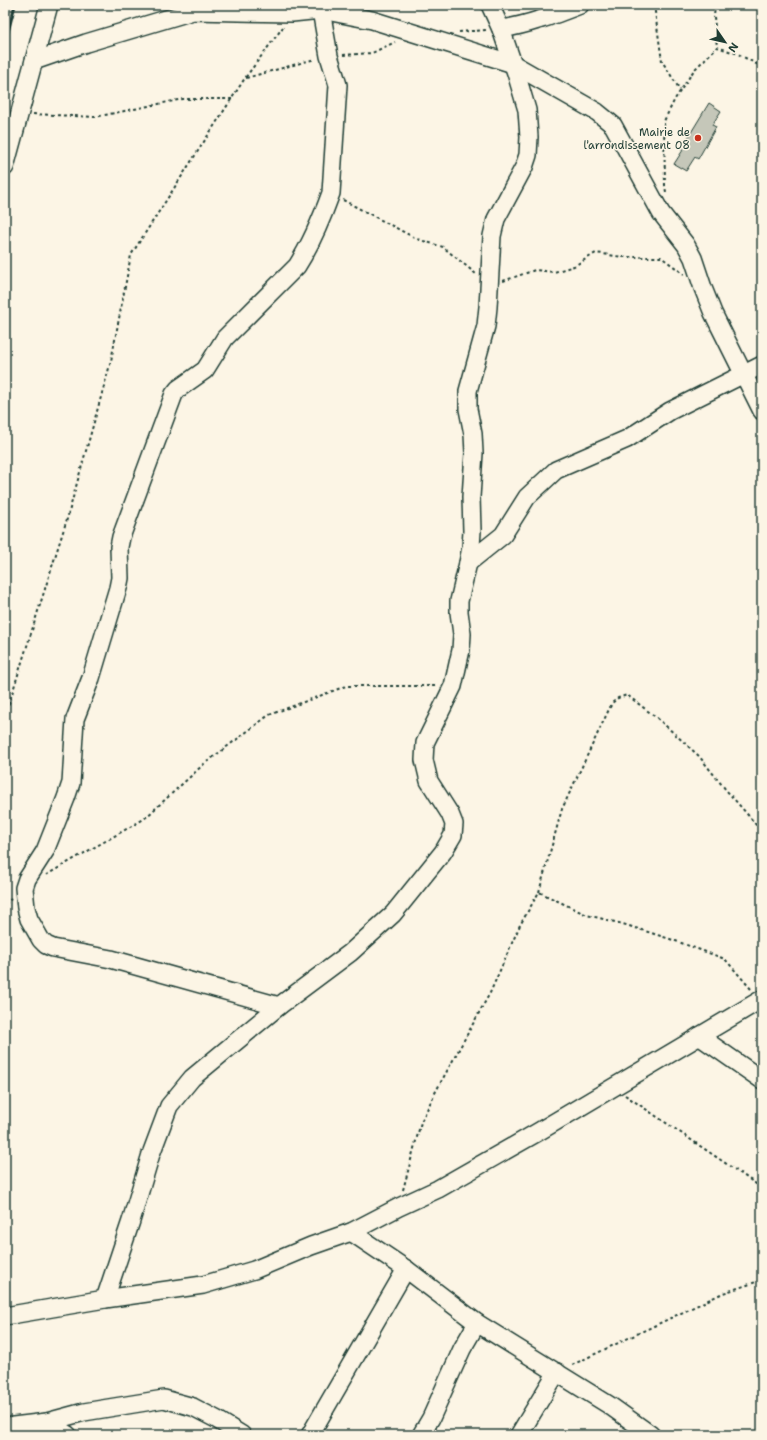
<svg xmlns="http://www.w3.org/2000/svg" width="767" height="1440" viewBox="0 0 767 1440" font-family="'Shantell Sans',sans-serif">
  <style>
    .building { fill: #c5c7b9; stroke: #1f3d34 }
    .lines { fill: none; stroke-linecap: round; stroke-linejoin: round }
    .minor-casing { stroke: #1f3d34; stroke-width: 20 }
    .path { stroke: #1f3d34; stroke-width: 2; stroke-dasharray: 3 3; stroke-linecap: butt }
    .minor { stroke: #fcf5e5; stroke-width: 17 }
    .rail { stroke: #1f3d34; stroke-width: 3 }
    .poi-dot { fill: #c8321e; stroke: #fcf5e5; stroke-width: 1.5 }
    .labels { text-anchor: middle; stroke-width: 3; stroke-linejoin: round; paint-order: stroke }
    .poi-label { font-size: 11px; fill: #1f3d34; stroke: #fcf5e5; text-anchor: end }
  </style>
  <rect width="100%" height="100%" fill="#fcf5e5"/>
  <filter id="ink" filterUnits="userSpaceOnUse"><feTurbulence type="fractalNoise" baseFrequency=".025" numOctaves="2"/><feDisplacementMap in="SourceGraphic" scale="8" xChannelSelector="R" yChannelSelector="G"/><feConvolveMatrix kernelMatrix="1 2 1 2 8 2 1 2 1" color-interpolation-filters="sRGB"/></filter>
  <g filter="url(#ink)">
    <polygon class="building" points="709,103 721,111 712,125 716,127 698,159 695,157 686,171 674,164 683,150 681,149"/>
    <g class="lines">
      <defs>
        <g id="minor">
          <path d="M501,29C528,25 554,15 580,5"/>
          <polyline points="34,61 86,43 193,11 292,13 321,10 372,20 513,64 597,112 613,125 661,213 686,245 693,258 703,288 713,313 762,411"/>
          <polyline points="5,167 49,5"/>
          <polyline points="468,563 503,535 527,497 556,470 627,439 670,411 762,365"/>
          <path d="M279,1006L111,959L53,948L46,945L41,940L29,919L26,908L24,888L27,879L45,851L66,798L71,783L75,719L91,678L118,588L120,578L119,547L121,537L174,394L178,389L205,370L225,338L297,266C311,244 322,218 331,193L338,85L329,56L321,10"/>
          <polyline points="699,1036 762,1080"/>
          <polyline points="351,1232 406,1269 477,1323 609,1405 651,1435"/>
          <polyline points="105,1299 131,1221 151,1154 169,1106 192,1078 279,1006 350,953 393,914 443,852 453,835 454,824 450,814 429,781 424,760 425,743 453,686 461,650 462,634 459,612 459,601 468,563 471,547 472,531 471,497 474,453 473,434 468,409 468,391 486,326 488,307 492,236 496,219 524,167 528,155 529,137 527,110 516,73 501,29 490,5"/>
          <polyline points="5,1316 105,1299 203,1285 254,1270 311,1246 351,1232 399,1207 438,1189 538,1132 762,999"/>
          <polyline points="47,1422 68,1435"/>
          <polyline points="5,1427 47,1422 84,1412 164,1399 193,1407 216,1419 242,1435"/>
          <polyline points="310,1435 406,1269"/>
          <polyline points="421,1435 431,1418 462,1349 477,1323"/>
          <polyline points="519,1435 557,1372"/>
        </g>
      </defs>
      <use href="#minor" class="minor-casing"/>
      <g class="path">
        <polyline points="654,5 662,61 680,90"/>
        <polyline points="715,5 714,17 717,47"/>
        <polyline points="459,32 486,30"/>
        <polyline points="343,55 372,53 395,42"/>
        <polyline points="246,78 315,59"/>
        <polyline points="33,114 95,117 183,99 232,99"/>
        <polyline points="666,192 665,186 664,121 675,99 694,70 717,47 738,54 762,67"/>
        <polyline points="343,200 417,239 443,247 476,274"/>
        <polyline points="503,281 535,270 554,272 574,266 596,253 622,257 661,257 684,274"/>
        <polyline points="5,716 67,519 111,361 131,255 245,78 283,27"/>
        <polyline points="46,875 144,819 204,764 269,715 346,686 438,686"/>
        <polyline points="539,892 562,809 612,703 618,698 627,695 657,718 699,756 726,790 754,822 762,834"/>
        <polyline points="5,904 11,899"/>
        <polyline points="625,1095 762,1188"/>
        <polyline points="403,1190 421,1122 436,1091 490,993 520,925 539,892 587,915 623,924 673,940 725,959 751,989"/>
        <polyline points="572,1365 723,1293 762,1280"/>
      </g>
      <use href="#minor" class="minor"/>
      <polyline class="rail" points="5,43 15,5"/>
    </g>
  </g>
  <circle class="poi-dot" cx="698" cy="138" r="4"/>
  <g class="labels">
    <g class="poi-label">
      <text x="690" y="136">Mairie de<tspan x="690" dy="13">l'arrondissement 08</tspan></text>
    </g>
  </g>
  <rect width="767" height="1440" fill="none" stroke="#fcf5e5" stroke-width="20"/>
  <rect x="10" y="10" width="747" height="1420" fill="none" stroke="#1f3d34" stroke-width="1.5" filter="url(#ink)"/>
  <g transform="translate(725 42) rotate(124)" stroke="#fcf5e5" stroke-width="3" paint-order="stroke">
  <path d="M0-3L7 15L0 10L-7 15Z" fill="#1f3d34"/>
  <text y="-6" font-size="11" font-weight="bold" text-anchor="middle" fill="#1f3d34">N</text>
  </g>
</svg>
